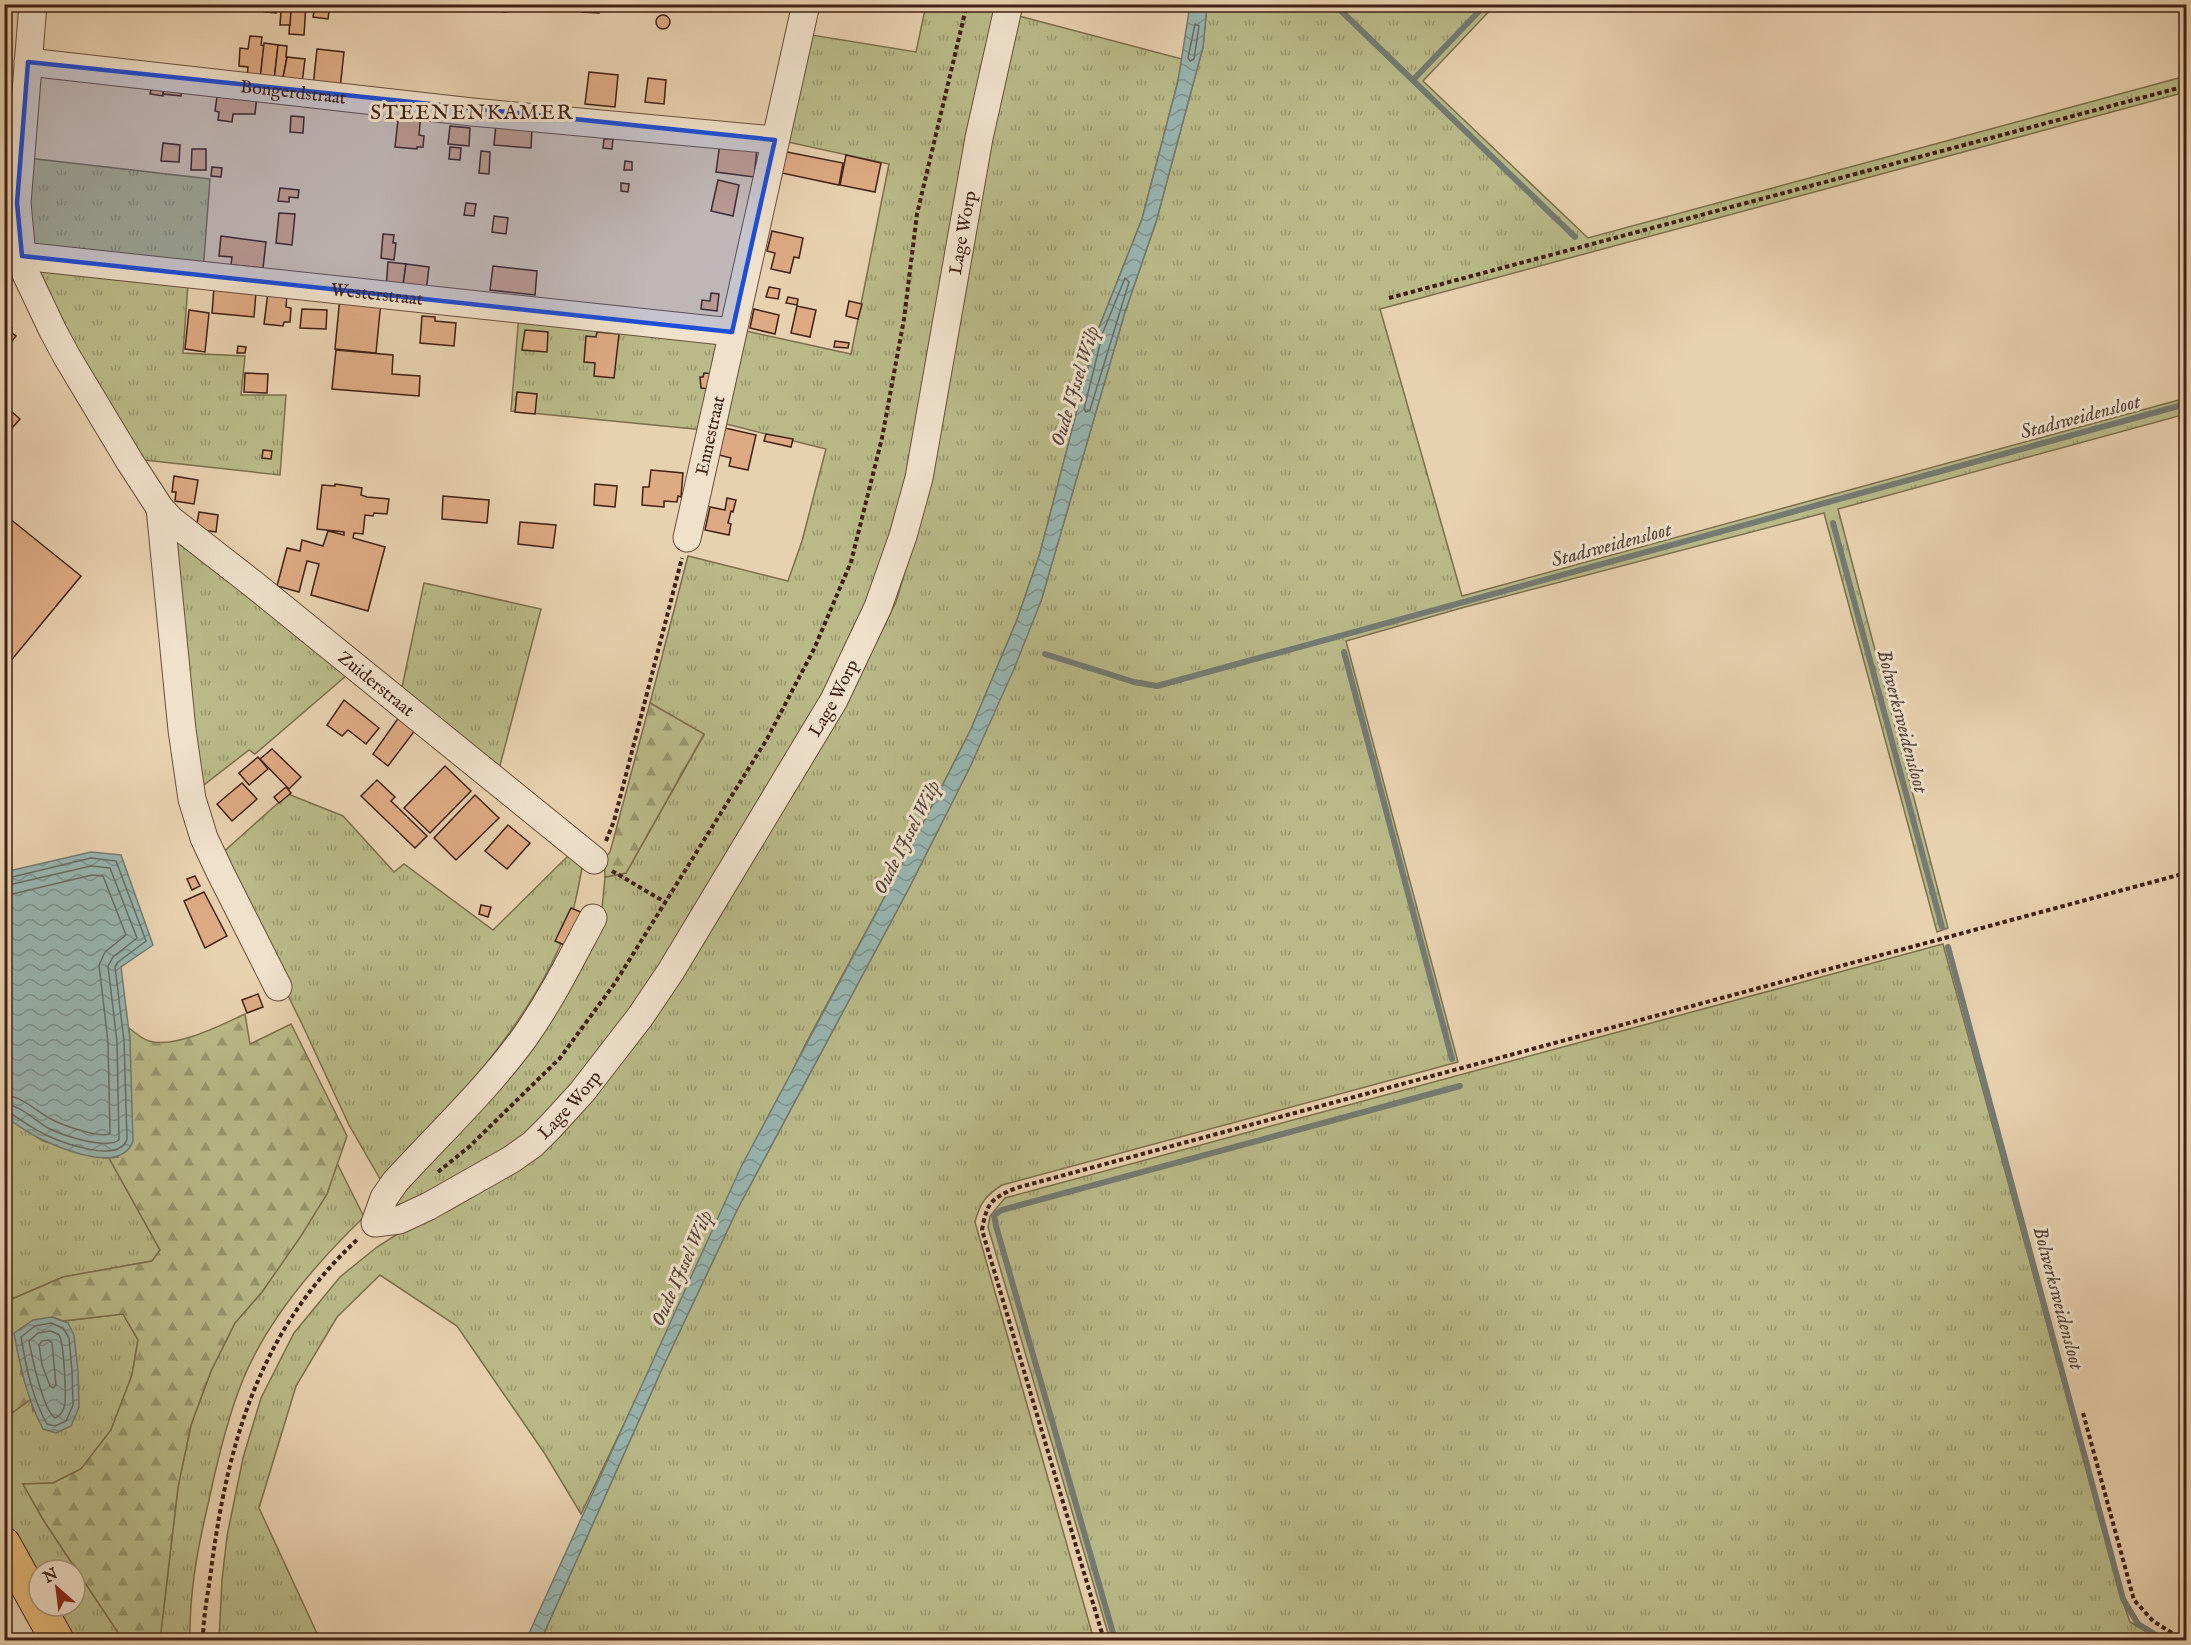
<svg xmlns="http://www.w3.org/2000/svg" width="2191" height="1645" viewBox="0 0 2191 1645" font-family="'IM FELL English',serif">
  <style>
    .grass { fill: url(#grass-tufts); stroke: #7d6e4e; stroke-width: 1.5 }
    .forest { fill: url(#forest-firs); stroke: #7d6e4e; stroke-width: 1.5 }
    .water { fill: url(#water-waves); stroke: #757a73; stroke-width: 1.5 }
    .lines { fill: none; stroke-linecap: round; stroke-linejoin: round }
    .shore { stroke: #6c6c63; stroke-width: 1.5 }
    .stream { stroke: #757a73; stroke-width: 6 }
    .building { fill: #deaa83; stroke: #412115; stroke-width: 1.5 }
    .minor-casing { stroke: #6b4d3c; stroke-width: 29 }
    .major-casing { stroke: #412115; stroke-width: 35 }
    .path { stroke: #412115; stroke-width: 4; stroke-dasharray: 4.5 3; stroke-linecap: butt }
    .minor { stroke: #f0e1cb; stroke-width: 27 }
    .major { stroke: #e4b878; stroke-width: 33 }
    .marked { fill: #1d4ed8; fill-opacity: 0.2; stroke: #1d4ed8; stroke-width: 4.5; stroke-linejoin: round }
    .labels { text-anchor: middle; stroke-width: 6; stroke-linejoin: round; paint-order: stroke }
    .street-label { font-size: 18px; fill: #412115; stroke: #f0e1cb }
    .water-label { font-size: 20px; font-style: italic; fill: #57463c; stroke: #f0e1cb }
    .quarter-label { font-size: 21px; letter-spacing: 1.5px; fill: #412115; stroke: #f0e1cb }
  </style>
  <defs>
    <pattern id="grass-tufts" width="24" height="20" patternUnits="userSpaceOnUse" patternTransform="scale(1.5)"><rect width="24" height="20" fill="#b9ba88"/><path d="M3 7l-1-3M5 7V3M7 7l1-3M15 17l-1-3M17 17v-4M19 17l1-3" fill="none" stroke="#98976e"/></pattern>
    <pattern id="forest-firs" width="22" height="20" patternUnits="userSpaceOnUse" patternTransform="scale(1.5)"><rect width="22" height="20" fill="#b9ba88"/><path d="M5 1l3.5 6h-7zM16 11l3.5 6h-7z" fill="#98976e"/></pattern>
    <pattern id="water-waves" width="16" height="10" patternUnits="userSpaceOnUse" patternTransform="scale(1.5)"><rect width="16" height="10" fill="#98b6b1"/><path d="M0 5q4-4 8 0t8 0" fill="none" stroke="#7e948f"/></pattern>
  </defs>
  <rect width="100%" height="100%" fill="#e8d1af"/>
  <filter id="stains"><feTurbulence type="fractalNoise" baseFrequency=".00333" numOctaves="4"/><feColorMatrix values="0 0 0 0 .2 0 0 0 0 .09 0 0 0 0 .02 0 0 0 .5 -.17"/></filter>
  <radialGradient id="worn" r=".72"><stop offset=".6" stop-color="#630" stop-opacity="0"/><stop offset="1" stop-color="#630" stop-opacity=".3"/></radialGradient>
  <g class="grass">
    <polygon points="926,5 999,5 915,460 866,607 821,699 664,960 577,1086 516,1150 397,1210 390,1202 563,986 602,908 605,877 626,873 704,735 650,703 688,556 788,581 802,541 826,449 718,422 737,329 851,354 889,164 783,141 806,34 916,52"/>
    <path d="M1207,5H1495L1423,81L1588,238L2186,76V92L1380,309L1462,596L2186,398V414L1838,509L1948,928L1937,932L1824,513L1465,607L1346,641L1458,1062L1002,1185C986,1195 980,1203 975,1222L1094,1640H541L661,1371L738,1208L908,890L970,767L1041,601L1125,312L1156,222L1203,47Z"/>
    <polygon points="1019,16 1182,59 1178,81 1142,219 1098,330 1040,553 1017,620 971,729 906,857 805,1045 581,1514 545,1454 457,1326 380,1275 337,1317 296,1386 259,1508 320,1640 219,1640 222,1580 227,1536 243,1458 261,1398 294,1333 340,1277 377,1247 396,1235 450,1210 510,1175 556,1137 859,675 896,602 922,515 984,169"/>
    <polygon points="28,158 210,179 203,272 40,255 27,236"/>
    <polygon points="33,266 188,284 183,353 245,356 241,395 286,395 280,475 135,459"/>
    <polygon points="519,314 721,342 704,430 511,411"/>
    <polygon points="169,539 210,556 354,669 255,754 249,750 196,791"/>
    <polygon points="424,583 541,609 498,773 401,692"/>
    <path d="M288,794L343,816L394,872L404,864L493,930L568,856L582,868C579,884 576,902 571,917C538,1018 451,1104 383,1184L349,1125L302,1024L219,856Z"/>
    <polygon points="1943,944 2122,1599 2130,1622 2160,1640 1110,1640 988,1227 990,1216 1005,1198"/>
    <polygon points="5,1116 43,1141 104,1158 109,1158 160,1250 152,1261 63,1277 5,1302"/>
    <path d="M337,1163L364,1217C316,1263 270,1316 244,1377C229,1413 217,1462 209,1500C198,1546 189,1593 190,1640H160L178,1487L191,1425L211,1371L235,1323L262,1292L327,1194Z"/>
    <polygon points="123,1314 138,1340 132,1375 111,1430 81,1469 53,1483 23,1484 44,1521 123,1640 73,1640 52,1606 75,1606 75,1570 39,1570 39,1584 5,1525 4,1418 31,1399 33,1411 68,1323 63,1321"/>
  </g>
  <g class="forest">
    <polygon points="650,703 704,734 626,873 605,877 604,859 610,852"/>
    <path d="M245,1014L250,1044L291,1024L347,1136L327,1194L301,1236L262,1292L235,1323L211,1371L191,1425L178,1487L160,1640H123L44,1521L23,1484L53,1483L81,1469L111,1430L132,1375L138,1340L123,1314L63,1321L52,1317L21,1371L31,1399L5,1418V1302L63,1277L152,1261L160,1250L109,1158L118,1157L130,1040L129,1028C134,1032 142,1039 149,1041C175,1049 221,1025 245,1014Z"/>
  </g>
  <g class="water">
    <polygon points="1190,5 1207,5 1203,47 1156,222 1125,312 1041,601 1014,669 970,767 908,890 738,1208 661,1371 541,1640 526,1640 741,1167 906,857 971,729 1017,620 1040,553 1098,330 1142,219 1178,81"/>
    <path d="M91,852L121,855L153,945L121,967L130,1040L133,1141C122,1173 67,1151 45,1141C31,1135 17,1125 4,1116L5,875L9,871Z"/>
    <path d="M52,1317L68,1323L74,1335L78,1371L79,1407L71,1426L56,1433L43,1429C27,1399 20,1366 14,1333L33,1320Z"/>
  </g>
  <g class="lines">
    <g class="shore">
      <polygon points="1195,24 1199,26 1194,59 1190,61 1188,58"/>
      <polygon points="1125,278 1129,282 1090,410 1086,412 1084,409 1103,332"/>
      <path d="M4,879L91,858L116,861L146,941L118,962L115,967L124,1041L127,1139C120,1164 63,1143 46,1135C33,1129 21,1120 10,1113L4,1112"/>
      <path d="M4,886L91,866L110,868L137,938L113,957L108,966L117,1042L119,1140C105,1150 61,1135 46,1127C34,1119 19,1105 4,1104"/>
      <path d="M4,896L92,875L103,876L126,935L105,952L99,965L108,1042L110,1134C98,1138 62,1125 51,1119C36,1111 22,1096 4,1095"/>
      <path d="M51,1323L63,1328L69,1338L72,1371L73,1405L66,1421L55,1426L47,1424C32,1398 26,1366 21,1337L35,1326Z"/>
      <path d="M50,1331C53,1332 57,1333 59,1335C64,1341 66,1394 65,1403C64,1410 61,1416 55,1418C43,1410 32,1357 29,1341L38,1333Z"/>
      <polygon points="49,1340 52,1343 56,1385 53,1388 50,1386 42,1365 39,1345 42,1341"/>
    </g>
    <g class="stream">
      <polyline points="1334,4 1575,237"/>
      <polyline points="1413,80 1486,4"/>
      <polyline points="1833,523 1942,927"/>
      <polyline points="1344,652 1452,1059"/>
      <polyline points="1045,654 1134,682 1157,686 2186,404"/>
      <polyline points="1948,947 2123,1599 2138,1624 2164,1640"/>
      <polyline points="1115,1640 996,1226 994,1215 1002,1210 1460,1086"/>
    </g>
  </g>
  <g class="building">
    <polygon points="253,4 268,4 267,12 252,10"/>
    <polygon points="268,4 276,4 276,13 267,12"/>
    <polygon points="291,4 306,4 304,35 289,34"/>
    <polygon points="315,4 330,4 328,19 313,17"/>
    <polygon points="490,4 507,4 506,12 489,10"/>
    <polygon points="582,4 599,4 599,13 582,12"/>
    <polygon points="281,10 291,11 290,25 280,25"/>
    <circle cx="663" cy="22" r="7"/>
    <polygon points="250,36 262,37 261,45 264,46 260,80 247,78 248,67 239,66 240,48 248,49"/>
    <polygon points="264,43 278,45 274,81 260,80"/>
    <polygon points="278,45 287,46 286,57 287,57 283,78 274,81"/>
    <polygon points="317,49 344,52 340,89 313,86"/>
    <polygon points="287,57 305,59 302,83 283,78"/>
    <polygon points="589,72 618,75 615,107 585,104"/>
    <polygon points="648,78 666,80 664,104 645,102"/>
    <polygon points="152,85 164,87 163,96 150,94"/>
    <polygon points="164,87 182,89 181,96 163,94"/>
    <polygon points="218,90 257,95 255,114 233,114 232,122 218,120 219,112 215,111"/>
    <polygon points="399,111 421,113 419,135 424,136 423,147 417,147 417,149 395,147"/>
    <polygon points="291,116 304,117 303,133 290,132"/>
    <polygon points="496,124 532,127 531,148 494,145"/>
    <polygon points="450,126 470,128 469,146 448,144"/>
    <polygon points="604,139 613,139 612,149 603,148"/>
    <polygon points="163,143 180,145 179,162 161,161"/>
    <polygon points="720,143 757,148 754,177 716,172"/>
    <polygon points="450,147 461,148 460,160 449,159"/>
    <polygon points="192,149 206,149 206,170 191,170"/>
    <polygon points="481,151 490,152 489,174 479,173"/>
    <polygon points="782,151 843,163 839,185 777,172"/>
    <polygon points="846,155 881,163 875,192 840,185"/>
    <polygon points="625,161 632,162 632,170 624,170"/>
    <polygon points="212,167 222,168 221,177 211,176"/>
    <polygon points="718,180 739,185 733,216 711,211"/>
    <polygon points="621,183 629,184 628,192 621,191"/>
    <polygon points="280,188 299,190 298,198 289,197 289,202 278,201"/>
    <polygon points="466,203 476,204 474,216 464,215"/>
    <polygon points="279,213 295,214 292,245 276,243"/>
    <polygon points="494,216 508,218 506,234 492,232"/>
    <polygon points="772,231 803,238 799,258 794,257 790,273 771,269 775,253 767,251"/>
    <polygon points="383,234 394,235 393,243 396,243 394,260 381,258"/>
    <polygon points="221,236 266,242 263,268 231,265 232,257 219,256"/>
    <polygon points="388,262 406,264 402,292 386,289"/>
    <polygon points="406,264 429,267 426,292 402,292"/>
    <polygon points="493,266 537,271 535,295 490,290"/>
    <polygon points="769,287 780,289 778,299 766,297"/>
    <polygon points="214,288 256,292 254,317 212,313"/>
    <polygon points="268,292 287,294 286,307 291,308 290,322 284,322 283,326 264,324"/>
    <polygon points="711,293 719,294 717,311 701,309 702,300 710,301"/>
    <polygon points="340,297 381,301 376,353 335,349"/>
    <polygon points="788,297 798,299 797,305 786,303"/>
    <polygon points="849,301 862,304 858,319 846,316"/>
    <polygon points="797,306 816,310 810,337 791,333"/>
    <polygon points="302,309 327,310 326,329 300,328"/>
    <polygon points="754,309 779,315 775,334 750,328"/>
    <polygon points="189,310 209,313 205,352 185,349"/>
    <polygon points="422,316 435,317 435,321 456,323 454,346 420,343"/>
    <polygon points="4,322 12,328 9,331 16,336 9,345 4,341"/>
    <polygon points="525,330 548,332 547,352 522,350"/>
    <polygon points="597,332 619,334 614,378 594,376 595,363 584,362 586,336 596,337"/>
    <polygon points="835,341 849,343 848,348 834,347"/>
    <polygon points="238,346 246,347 245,353 237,353"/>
    <polygon points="336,350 393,355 392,374 420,376 419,396 332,389"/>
    <polygon points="245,373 268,374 267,393 244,392"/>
    <polygon points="704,373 714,374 711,389 701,388 700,377 703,377"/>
    <polygon points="517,392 537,394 535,414 515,412"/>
    <polygon points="12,412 20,419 12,428 4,422"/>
    <polygon points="725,428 756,435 748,470 729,466 731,458 719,455"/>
    <polygon points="766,434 793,439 791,447 764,441"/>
    <polygon points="263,450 272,451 271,459 262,458"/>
    <polygon points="651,470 683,473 681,497 678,496 677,502 664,501 664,507 642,505 643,487 649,487"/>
    <polygon points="174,476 198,480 194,504 175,501 176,492 172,492"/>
    <polygon points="335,484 362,488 361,495 367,497 389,499 387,514 374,513 373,516 365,515 363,534 354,533 353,538 385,547 368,611 311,595 319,564 307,561 299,592 277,586 287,548 300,551 302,540 323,546 328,531 344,535 344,532 317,529 322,485 335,486"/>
    <polygon points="595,484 617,486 615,507 594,505"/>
    <polygon points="443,496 489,500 487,523 442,519"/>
    <polygon points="727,498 736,500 733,512 731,511 728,523 731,524 729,535 705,530 710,507 725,510"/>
    <polygon points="199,512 218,515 216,532 196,529"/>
    <polygon points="4,514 81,576 4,669"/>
    <polygon points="520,522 556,525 553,548 518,544"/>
    <polygon points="344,700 379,728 366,744 348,730 342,736 327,725"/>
    <polygon points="399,717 416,729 388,766 373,754"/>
    <polygon points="272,749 301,777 289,789 260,759"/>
    <polygon points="258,757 268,769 249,785 239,773"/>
    <polygon points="445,766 471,791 430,833 404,808"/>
    <polygon points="377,780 395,797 391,801 427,836 415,848 361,796"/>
    <polygon points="242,783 257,799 232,821 217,804"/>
    <polygon points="286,787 291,793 279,803 274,797"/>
    <polygon points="475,795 499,818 456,860 434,838"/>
    <polygon points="508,825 530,843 507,869 485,851"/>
    <polygon points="195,876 200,886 192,890 187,879"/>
    <polygon points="204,892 227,936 205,948 184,901"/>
    <polygon points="481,905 491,907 488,917 479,914"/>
    <polygon points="571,908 583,913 567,946 555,941"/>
    <polygon points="258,994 263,1007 247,1013 242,1000"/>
  </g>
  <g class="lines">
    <defs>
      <g id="minor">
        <path id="s1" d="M33,4L17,203L22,256L26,274L53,331L67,357L130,462L160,508L171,520L252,583L594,860"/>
        <path id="s2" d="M28,62L472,112L775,140"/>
        <path id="s3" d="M22,256L732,332"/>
        <polyline points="160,508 182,730 192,799 204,838 221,874 278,987"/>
        <path id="s4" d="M687,538L806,4"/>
        <path id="s5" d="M593,918C571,959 551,1000 524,1038C486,1090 438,1135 395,1182L384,1198L375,1223L399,1220L429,1206L512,1159L533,1144L550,1127L582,1092L640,1017L671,971L834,700L878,607L903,536L919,478L979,138L1009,4"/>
      </g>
      <polyline id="major" points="4,1544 57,1640"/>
    </defs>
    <use href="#minor" class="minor-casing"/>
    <use href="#major" class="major-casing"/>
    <g class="path">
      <polyline points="1389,298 2186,86"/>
      <polyline points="606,841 614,821 682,558"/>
      <polyline points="612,871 665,902"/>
      <polyline points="438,1172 470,1146 560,1058 615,983 767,739 814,649 851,562 882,438 904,319 917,214 967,4"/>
      <polyline points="2083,1413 2134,1600 2153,1621 2183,1640"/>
      <path d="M203,1640C203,1615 209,1589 212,1563C229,1437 262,1327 359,1238"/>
      <path d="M1104,1640L982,1230C987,1203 990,1199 1016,1188L2186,873"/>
    </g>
    <use href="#minor" class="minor"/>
    <use href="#major" class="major"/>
  </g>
  <path class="marked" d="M28,62L775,140L732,332L22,256L17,203Z"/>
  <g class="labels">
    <g class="street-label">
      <text dy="6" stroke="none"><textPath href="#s2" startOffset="267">Bongerdstraat</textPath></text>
      <text dy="6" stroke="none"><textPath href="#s5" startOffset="1582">Lage Worp</textPath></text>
      <text dy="6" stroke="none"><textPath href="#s3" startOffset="357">Westerstraat</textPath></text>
      <text dy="6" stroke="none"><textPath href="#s4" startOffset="105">Ennestraat</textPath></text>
      <text dy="6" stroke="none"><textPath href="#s1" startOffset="820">Zuiderstraat</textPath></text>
      <text dy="6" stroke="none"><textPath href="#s5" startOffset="1096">Lage Worp</textPath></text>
      <text dy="6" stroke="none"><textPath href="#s5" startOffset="610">Lage Worp</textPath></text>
    </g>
    <g class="water-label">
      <text transform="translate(1074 386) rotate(-73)" y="7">Oude IJssel Wilp</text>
      <text transform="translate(2080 416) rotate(-15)" y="7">Stadsweidensloot</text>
      <text transform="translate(1611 544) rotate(-15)" y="7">Stadsweidensloot</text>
      <text transform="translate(1903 721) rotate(75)" y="7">Bolwerksweidensloot</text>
      <text transform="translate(906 837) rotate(-63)" y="7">Oude IJssel Wilp</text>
      <text transform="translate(681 1268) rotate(-66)" y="7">Oude IJssel Wilp</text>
      <text transform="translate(2059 1298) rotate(75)" y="7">Bolwerksweidensloot</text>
    </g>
    <g class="quarter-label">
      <text x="472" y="119">STEENENKAMER</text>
    </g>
  </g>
  <rect width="2191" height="1645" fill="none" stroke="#e8d1af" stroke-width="24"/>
  <rect x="6" y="6" width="2179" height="1633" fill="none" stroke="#412115" stroke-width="3"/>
  <rect x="12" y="12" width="2167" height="1621" fill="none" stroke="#412115" stroke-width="1.5"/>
  <g transform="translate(57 1588) rotate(332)"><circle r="28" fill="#f0e1cb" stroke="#aa9482" stroke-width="1.5"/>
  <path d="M0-4.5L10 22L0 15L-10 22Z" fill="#8f2418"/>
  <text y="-9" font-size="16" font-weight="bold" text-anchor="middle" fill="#412115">N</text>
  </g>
  <rect width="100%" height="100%" filter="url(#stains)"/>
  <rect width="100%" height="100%" fill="url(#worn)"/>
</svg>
